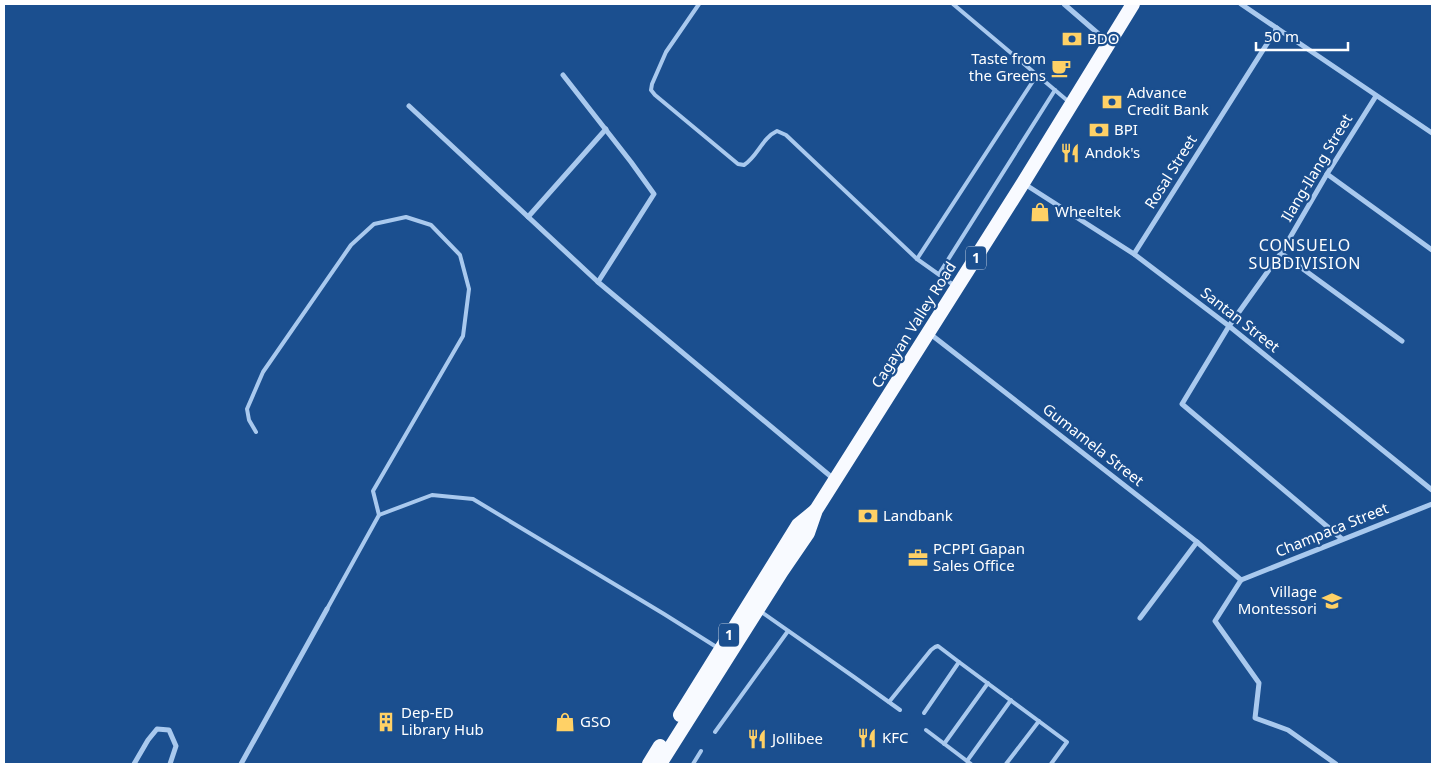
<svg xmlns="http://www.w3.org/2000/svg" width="1436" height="768" viewBox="0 0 1436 768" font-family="'Noto Sans',sans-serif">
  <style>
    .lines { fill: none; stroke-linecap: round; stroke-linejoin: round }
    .service { stroke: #a9c9ee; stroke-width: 4 }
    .minor { stroke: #a9c9ee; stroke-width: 5 }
    .trunk { stroke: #f8faff; stroke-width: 14 }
    .labels { text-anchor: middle; stroke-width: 4.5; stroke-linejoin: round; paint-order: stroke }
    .shield { fill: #1b4f8f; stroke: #bbcadd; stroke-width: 1 }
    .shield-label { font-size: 14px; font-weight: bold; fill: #fff }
    .poi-label { font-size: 15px; fill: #fff; stroke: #1b4f8f; text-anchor: start }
    .street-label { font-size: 15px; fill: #fff; stroke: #1b4f8f }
    .neighbourhood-label { font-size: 16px; letter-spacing: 1px; fill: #fff; stroke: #1b4f8f }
  </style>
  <rect width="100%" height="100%" fill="#1b4f8f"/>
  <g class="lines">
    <g class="service">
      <path d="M699,4L666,52L652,84L651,90L655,95L738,164L744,165C758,156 762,138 777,131L786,135L917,259L955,286"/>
      <polyline points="953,4 1069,102"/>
      <polyline points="917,259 1037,75"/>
      <polyline points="939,274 1055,90"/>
      <polyline points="256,432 249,420 247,409 263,372 351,245 374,224 406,217 431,225 460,255 469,289 463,336 373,491 379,515"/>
      <polyline points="327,609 379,515 432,495 473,499 664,614 718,648"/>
      <polyline points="760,611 854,677 900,710"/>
      <polyline points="959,662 1067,742 1051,764"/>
      <polyline points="889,702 931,650 935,647 938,646 959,662 924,713"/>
      <polyline points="926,730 971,764"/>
      <polyline points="715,732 788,631"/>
      <polyline points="944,744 988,683"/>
      <polyline points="967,761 1011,700"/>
      <polyline points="693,764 701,751"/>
      <polyline points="1006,764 1039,721"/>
    </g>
    <g class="minor">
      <polyline points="1064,4 1109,43"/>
      <polyline points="1241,4 1432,133"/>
      <polyline points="563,75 631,162 654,194 598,282"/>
      <polyline points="409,106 598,282 835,480"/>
      <polyline points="1327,174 1432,250"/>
      <polyline points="1023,183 1134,254 1229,326 1432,490"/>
      <polyline points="528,217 606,129"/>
      <polyline points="1281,253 1402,341"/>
      <polyline points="1134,254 1277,28"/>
      <polyline points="929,333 1197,542 1241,580"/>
      <polyline points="1342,539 1182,404 1229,326 1281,253 1327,174 1376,96"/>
      <polyline points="1241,580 1215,621 1259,683 1255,718 1288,730 1336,764"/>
      <polyline points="1241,580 1432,504"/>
      <polyline points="1140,618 1197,542"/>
      <polyline points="134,764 148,740 157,729 169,730 176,746 170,764"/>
      <polyline points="241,764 327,609"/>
    </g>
    <g class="trunk">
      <polyline points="680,715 798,525 815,511"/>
      <polyline points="649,764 660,746"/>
      <polyline points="660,764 782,571 808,533 816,510 1023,183 1133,4"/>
    </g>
  </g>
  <defs>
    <symbol id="bank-bare" viewBox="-9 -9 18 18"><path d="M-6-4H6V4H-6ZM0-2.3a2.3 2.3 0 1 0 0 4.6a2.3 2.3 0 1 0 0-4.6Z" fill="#ffd166" stroke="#1b4f8f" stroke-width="2.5" paint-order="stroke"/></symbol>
    <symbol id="cafe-bare" viewBox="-9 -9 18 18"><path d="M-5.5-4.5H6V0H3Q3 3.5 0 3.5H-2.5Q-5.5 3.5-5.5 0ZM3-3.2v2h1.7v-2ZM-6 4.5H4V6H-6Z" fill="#ffd166" stroke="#1b4f8f" stroke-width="2.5" paint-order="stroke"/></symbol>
    <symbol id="restaurant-bare" viewBox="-9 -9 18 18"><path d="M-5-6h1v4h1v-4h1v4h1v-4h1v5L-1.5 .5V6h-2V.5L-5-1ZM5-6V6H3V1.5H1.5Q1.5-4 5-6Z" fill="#ffd166" stroke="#1b4f8f" stroke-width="2.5" paint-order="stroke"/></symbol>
    <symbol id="shop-bare" viewBox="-9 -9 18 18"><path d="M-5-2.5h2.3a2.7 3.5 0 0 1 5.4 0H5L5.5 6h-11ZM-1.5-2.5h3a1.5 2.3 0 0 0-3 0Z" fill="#ffd166" stroke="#1b4f8f" stroke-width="2.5" paint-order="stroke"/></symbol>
    <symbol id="office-bare" viewBox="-9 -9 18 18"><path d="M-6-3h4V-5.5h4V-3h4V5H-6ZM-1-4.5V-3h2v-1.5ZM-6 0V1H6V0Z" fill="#ffd166" stroke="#1b4f8f" stroke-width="2.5" paint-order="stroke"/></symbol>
    <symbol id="school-bare" viewBox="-9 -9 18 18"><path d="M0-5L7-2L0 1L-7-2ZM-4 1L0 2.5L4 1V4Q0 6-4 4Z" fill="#ffd166" stroke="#1b4f8f" stroke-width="2.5" paint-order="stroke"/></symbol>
    <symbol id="building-bare" viewBox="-9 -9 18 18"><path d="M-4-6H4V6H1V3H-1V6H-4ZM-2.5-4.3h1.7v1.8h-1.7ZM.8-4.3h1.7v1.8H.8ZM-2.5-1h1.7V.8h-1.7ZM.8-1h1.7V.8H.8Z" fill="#ffd166" stroke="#1b4f8f" stroke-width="2.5" paint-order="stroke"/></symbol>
  </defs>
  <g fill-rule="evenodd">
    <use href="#bank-bare" x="1058" y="25" width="28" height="28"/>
    <use href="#cafe-bare" x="1047" y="54" width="28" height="28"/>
    <use href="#bank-bare" x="1098" y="88" width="28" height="28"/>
    <use href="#bank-bare" x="1085" y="116" width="28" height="28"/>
    <use href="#restaurant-bare" x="1056" y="139" width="28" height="28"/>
    <use href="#shop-bare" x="1026" y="198" width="28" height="28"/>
    <use href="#bank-bare" x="854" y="502" width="28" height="28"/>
    <use href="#office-bare" x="904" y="544" width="28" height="28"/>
    <use href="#school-bare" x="1318" y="587" width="28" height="28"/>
    <use href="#building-bare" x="372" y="708" width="28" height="28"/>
    <use href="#shop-bare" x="551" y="708" width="28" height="28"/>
    <use href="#restaurant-bare" x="853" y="724" width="28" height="28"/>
    <use href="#restaurant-bare" x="743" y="725" width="28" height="28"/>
  </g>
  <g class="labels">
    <g class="shield">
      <rect x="966" y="246.5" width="20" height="23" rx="4"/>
      <rect x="719" y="623.5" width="20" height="23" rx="4"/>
    </g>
    <g class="shield-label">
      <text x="976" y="263">1</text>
      <text x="729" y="640">1</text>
    </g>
    <g class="poi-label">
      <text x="1087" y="44">BDO</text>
      <text x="1046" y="64" text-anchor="end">Taste from<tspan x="1046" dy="17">the Greens</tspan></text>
      <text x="1127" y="98">Advance<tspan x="1127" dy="17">Credit Bank</tspan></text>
      <text x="1114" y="135">BPI</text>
      <text x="1085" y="158">Andok's</text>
      <text x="1055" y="217">Wheeltek</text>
      <text x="883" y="521">Landbank</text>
      <text x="933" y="554">PCPPI Gapan<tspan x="933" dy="17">Sales Office</tspan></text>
      <text x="1317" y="597" text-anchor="end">Village<tspan x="1317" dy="17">Montessori</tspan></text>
      <text x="401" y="718">Dep-ED<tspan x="401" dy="17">Library Hub</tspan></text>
      <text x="580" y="727">GSO</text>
      <text x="882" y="743">KFC</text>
      <text x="772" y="744">Jollibee</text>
    </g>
    <g class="street-label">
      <text transform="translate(1317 168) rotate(-59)" y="5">Ilang-Ilang Street</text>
      <text transform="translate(1171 172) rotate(-58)" y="5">Rosal Street</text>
      <text transform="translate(1240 320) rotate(38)" y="5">Santan Street</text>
      <text transform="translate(914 325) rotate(-58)" y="5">Cagayan Valley Road</text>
      <text transform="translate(1093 445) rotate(38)" y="5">Gumamela Street</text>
      <text transform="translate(1332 530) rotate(-22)" y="5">Champaca Street</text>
    </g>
    <g class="neighbourhood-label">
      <text x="1305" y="251">CONSUELO<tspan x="1305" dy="18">SUBDIVISION</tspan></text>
    </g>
  </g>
  <rect width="1436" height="768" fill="none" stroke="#ffffff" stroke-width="10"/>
  <path d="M1256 42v8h92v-8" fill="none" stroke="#ffffff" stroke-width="2.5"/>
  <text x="1264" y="42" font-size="15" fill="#ffffff" stroke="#1b4f8f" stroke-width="4" paint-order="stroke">50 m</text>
</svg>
